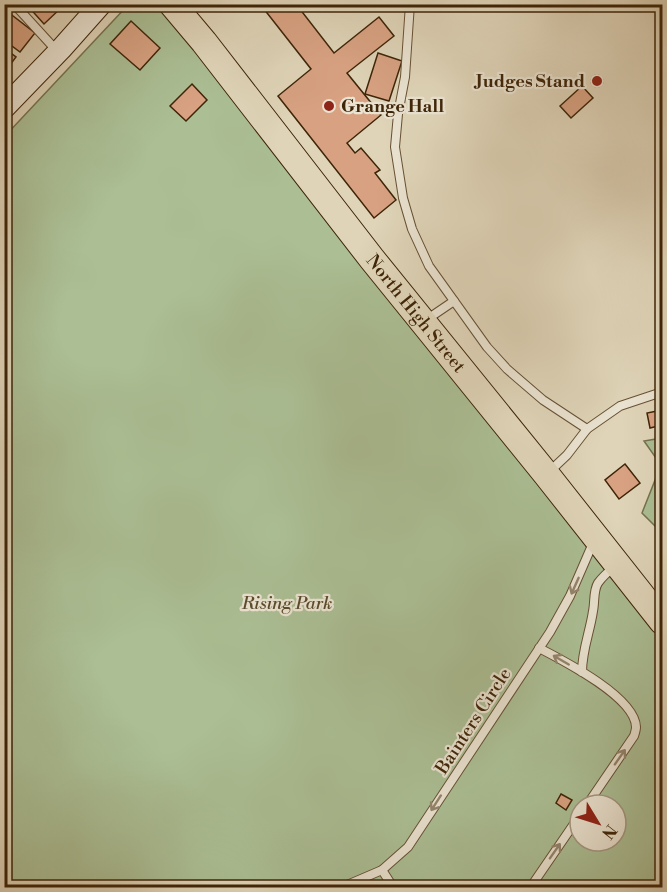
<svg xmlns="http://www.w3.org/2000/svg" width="667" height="892" viewBox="0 0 667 892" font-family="'Libre Bodoni',serif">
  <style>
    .green { fill: #abbe94; stroke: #74724e; stroke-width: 1.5; fill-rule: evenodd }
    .building { fill: #d8a282; stroke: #3e2508; stroke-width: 1.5 }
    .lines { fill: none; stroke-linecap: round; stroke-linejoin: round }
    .service-casing { stroke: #665134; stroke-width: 10 }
    .secondary-casing { stroke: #3e2508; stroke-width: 23 }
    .trunk-casing { stroke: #3e2508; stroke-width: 28 }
    .service { stroke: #eae3d1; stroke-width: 8 }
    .secondary { stroke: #eae3d1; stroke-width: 21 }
    .trunk { stroke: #dfd4b8; stroke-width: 26 }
    .oneway { stroke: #94846c }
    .poi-dot { fill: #8f2418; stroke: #eae3d1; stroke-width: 2 }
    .labels { text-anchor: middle; stroke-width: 4.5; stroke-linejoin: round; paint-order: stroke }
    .poi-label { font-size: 18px; font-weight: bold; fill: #3e2508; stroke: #eae3d1; text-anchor: end }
    .street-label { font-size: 18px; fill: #3e2508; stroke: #eae3d1 }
    .park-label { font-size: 18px; font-style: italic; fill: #594b2b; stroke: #eae3d1 }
  </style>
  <rect width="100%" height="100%" fill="#dfd4b8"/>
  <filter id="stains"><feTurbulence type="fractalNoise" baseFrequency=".00333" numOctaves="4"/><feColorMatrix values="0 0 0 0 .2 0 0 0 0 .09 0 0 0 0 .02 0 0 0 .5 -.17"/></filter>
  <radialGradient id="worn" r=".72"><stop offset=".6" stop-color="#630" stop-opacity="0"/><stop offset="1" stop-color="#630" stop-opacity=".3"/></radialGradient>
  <g class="green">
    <path d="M128,5H172L662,621V887L5,888V136ZM580,805H616V841H580Z"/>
    <polygon points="662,438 662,533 642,513 661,465 644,441"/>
  </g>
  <g class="building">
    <polygon points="26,4 60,4 62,7 44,24"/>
    <polygon points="260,4 296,4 334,53 379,17 394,36 347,73 381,115 347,143 355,153 361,148 380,170 375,173 396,200 374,218 278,96 311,69"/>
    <polygon points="4,9 35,33 20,52 4,40"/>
    <polygon points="131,21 160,48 140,70 110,44"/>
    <polygon points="4,48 16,57 4,73"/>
    <polygon points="378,53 402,61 389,101 365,94"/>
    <circle cx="597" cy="81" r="6"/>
    <polygon points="192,84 207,100 186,121 170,106"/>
    <polygon points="582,86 593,98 571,118 560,106"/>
    <polygon points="662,410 662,425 650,428 647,413"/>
    <polygon points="625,464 640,483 619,499 605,480"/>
    <polygon points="561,794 572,800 566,810 556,803"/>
  </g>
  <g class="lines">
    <defs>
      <g id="service">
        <polyline points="14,4 57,51"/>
        <polyline points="410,4 405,77 398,114 395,147 403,198 412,229 429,266 487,347 507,369 543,400 587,429"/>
        <polyline points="426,320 454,301"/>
        <polyline points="549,472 567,455 587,429 620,406 662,392"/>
        <path d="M539,648C564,661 635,697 636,727C636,730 635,733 634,736L587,805"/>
        <path d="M582,672C582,650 590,632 593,611C595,602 593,591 598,583C603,576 609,571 615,566"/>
        <polyline points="382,870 391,884 395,888"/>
        <polyline points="340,888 382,870 408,847 550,632 570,596 593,543"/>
        <polyline points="530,888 580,815"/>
      </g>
      <polyline id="secondary" points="4,108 61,49 101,4"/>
      <g id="trunk">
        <path id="s1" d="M172,4L204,42L372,259L546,474L662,621"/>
      </g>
    </defs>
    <use href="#service" class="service-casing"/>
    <use href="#secondary" class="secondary-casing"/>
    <use href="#trunk" class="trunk-casing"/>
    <use href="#service" class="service"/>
    <use href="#secondary" class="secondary"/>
    <use href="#trunk" class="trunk"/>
  </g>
  <defs><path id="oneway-shaft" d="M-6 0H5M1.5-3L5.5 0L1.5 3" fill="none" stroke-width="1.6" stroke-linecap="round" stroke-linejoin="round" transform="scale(1.5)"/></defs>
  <g class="oneway">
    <use href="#oneway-shaft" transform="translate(575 586) rotate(114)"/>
    <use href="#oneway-shaft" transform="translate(561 660) rotate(-150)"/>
    <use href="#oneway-shaft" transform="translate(620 757) rotate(-55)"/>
    <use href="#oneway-shaft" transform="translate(436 803) rotate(123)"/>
    <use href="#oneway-shaft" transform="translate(555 851) rotate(-55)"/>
  </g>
  <g class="poi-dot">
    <circle cx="597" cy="81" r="6"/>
    <circle cx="329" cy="106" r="6"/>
  </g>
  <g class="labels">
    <g class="poi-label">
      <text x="585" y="87">Judges Stand</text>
      <text x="341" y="112" text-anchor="start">Grange Hall</text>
    </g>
    <g class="street-label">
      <text dy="6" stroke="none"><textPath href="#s1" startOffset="394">North High Street</textPath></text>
      <text transform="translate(473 721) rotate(-57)" y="6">Bainters Circle</text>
    </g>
    <g class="park-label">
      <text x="287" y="609">Rising Park</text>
    </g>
  </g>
  <rect width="667" height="892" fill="none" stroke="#dfd4b8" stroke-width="24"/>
  <rect x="6" y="6" width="655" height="880" fill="none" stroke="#3e2508" stroke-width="3"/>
  <rect x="12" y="12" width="643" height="868" fill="none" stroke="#3e2508" stroke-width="1.5"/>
  <g transform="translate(598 823) rotate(128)"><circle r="28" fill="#eae3d1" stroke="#a59781" stroke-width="1.5"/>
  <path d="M0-4.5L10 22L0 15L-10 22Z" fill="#8f2418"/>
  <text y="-9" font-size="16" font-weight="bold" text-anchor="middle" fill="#3e2508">N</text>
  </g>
  <rect width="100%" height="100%" filter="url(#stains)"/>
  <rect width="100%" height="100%" fill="url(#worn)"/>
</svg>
